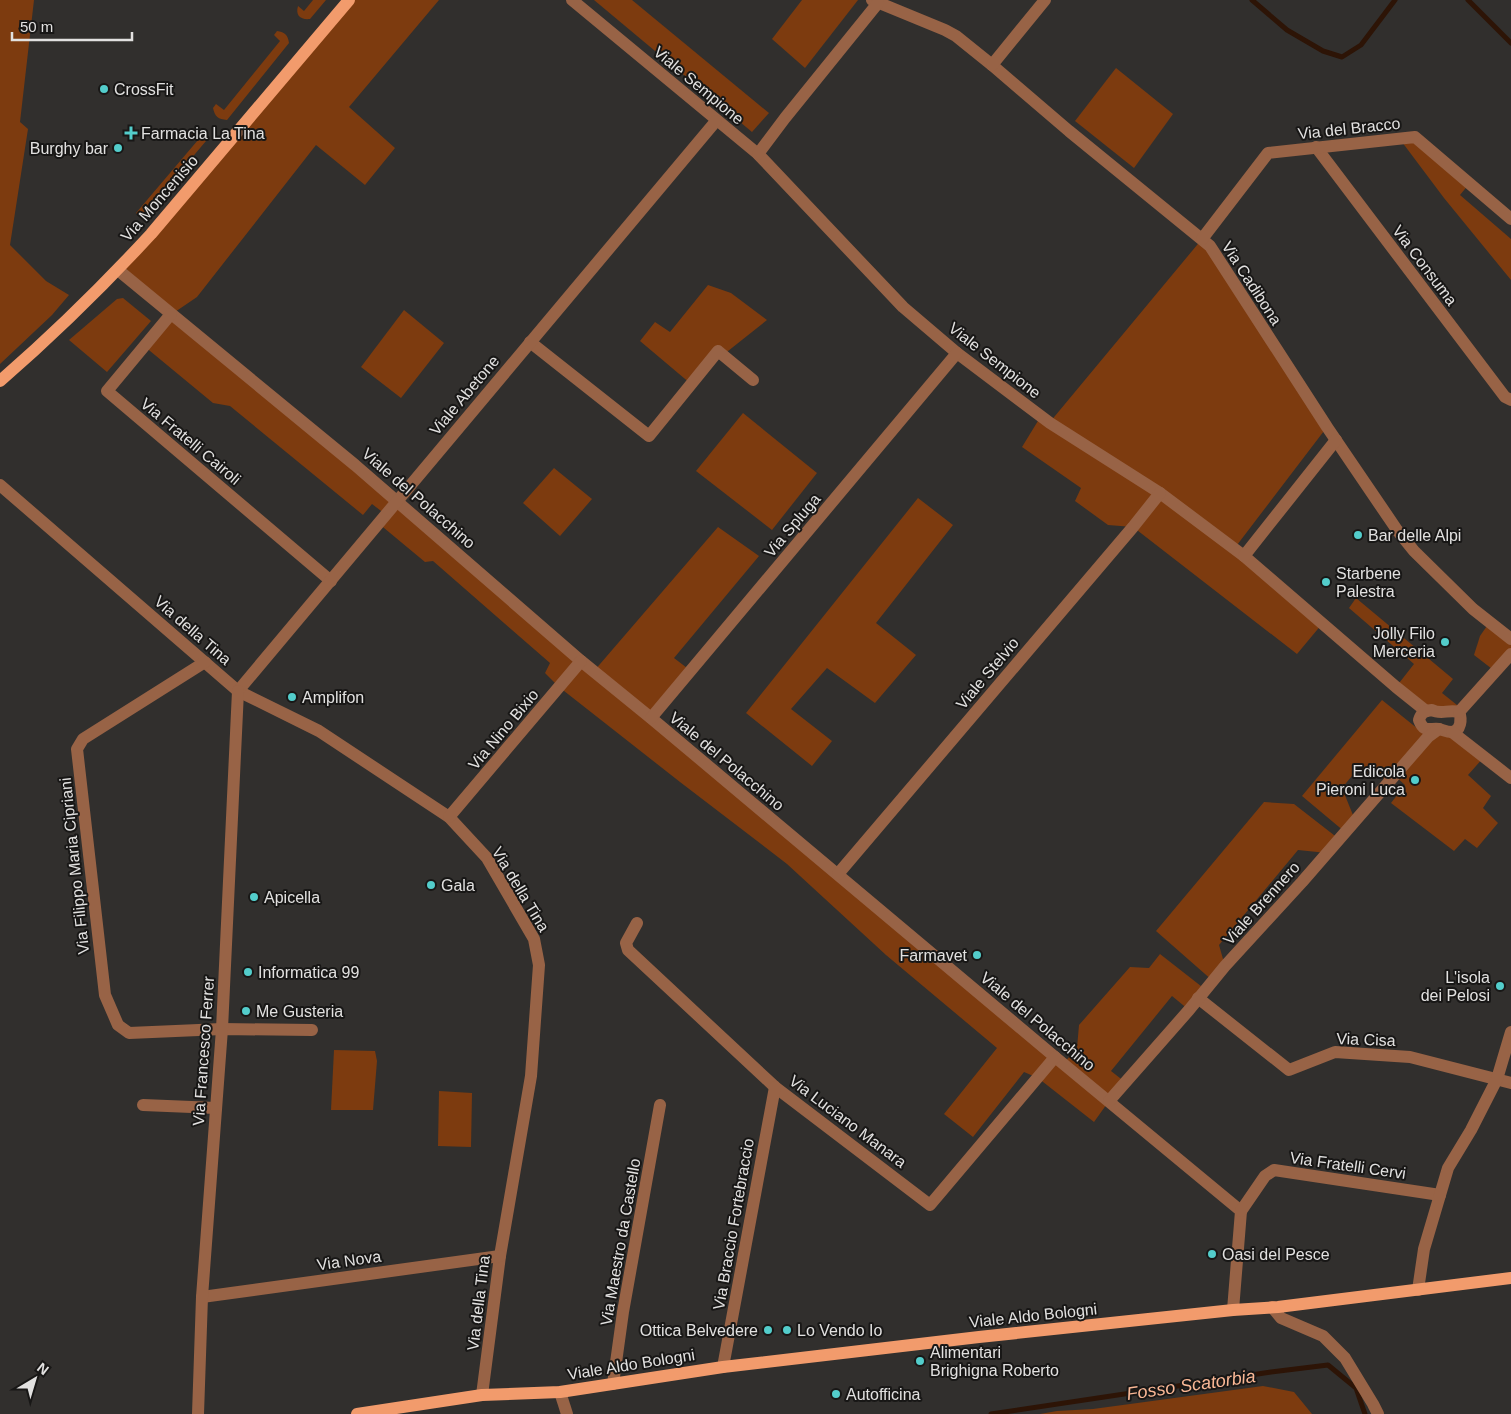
<svg xmlns="http://www.w3.org/2000/svg" width="1511" height="1414" viewBox="0 0 1511 1414" font-family="Arial,sans-serif">
  <style>
    .green { fill: #7d3b0f }
    .lines { fill: none; stroke-linecap: round; stroke-linejoin: round }
    .stream { stroke: #2d1406; stroke-width: 5 }
    .minor { stroke: #986346; stroke-width: 12 }
    .major { stroke: #f29b6c; stroke-width: 12 }
    .poi-dot { fill: #53cdcb; stroke: #181716; stroke-width: 2 }
    .labels { text-anchor: middle; stroke-width: 4; stroke-linejoin: round; paint-order: stroke }
    .street-label { font-size: 16px; fill: #e2e1e0; stroke: #181716 }
    .poi-label { font-size: 16px; fill: #e2e1e0; stroke: #181716; text-anchor: start }
    .water-label { font-size: 18px; font-style: italic; fill: #f9b795; stroke: #181716 }
  </style>
  <rect width="100%" height="100%" fill="#312f2d"/>
  <g class="green">
    <polygon points="0,0 34,0 20,122 28,129 10,245 46,281 69,295 52,315 0,364"/>
    <path d="M313,0H326L310,19C301,20 295,16 298,6L304,11Z"/>
    <polygon points="349,0 439,0 349,107 395,148 365,185 316,145 197,297 172,314 594,671 718,527 759,556 674,658 691,671 651,717 1063,1064 1077,1048 1079,1025 1130,967 1149,968 1160,954 1206,990 1189,1010 1172,996 1111,1071 1125,1082 1109,1101 1094,1122 1038,1078 1024,1072 973,1137 944,1114 997,1048 886,955 787,864 680,782 559,687 545,673 550,663 433,561 425,562 378,523 385,514 372,504 363,515 230,406 213,403 144,346 171,314 118,270"/>
    <polygon points="594,0 632,0 769,113 752,132"/>
    <polygon points="802,0 858,0 805,68 772,39"/>
    <path d="M277,31C285,32 288,35 289,43L227,120C218,119 215,117 213,108L216,104L224,110L280,41L274,35Z"/>
    <polygon points="1116,68 1173,114 1134,168 1075,121"/>
    <path d="M194,131C201,131 204,134 206,141L141,218L136,213L198,140L191,133Z"/>
    <polygon points="1415,137 1469,184 1460,195 1511,239 1511,280 1444,198 1399,138"/>
    <polygon points="1202,239 1327,427 1234,549 1322,624 1297,654 1133,527 1108,525 1075,501 1081,488 1022,447 1041,416 1050,422"/>
    <polygon points="708,285 731,293 767,320 723,355 691,384 640,341 655,322 670,332"/>
    <polygon points="123,298 151,321 107,372 69,340 117,299"/>
    <polygon points="404,310 444,343 401,398 361,367"/>
    <polygon points="743,413 817,473 772,530 696,471"/>
    <polygon points="554,468 592,499 560,536 523,503"/>
    <polygon points="918,498 953,525 876,623 916,655 875,703 827,668 791,709 832,741 812,766 746,713"/>
    <polygon points="1356,598 1453,679 1442,693 1462,709 1426,711 1396,687 1414,664 1349,608"/>
    <polygon points="1489,623 1511,639 1511,654 1496,672 1474,655 1480,636"/>
    <polygon points="1382,700 1428,737 1439,729 1484,757 1468,775 1491,796 1483,808 1498,823 1477,848 1465,839 1454,851 1391,803 1405,785 1395,776 1390,780 1356,771 1342,788 1355,820 1345,832 1302,796"/>
    <polygon points="1264,802 1294,804 1339,839 1327,853 1298,850 1219,945 1225,966 1213,981 1156,931"/>
    <polygon points="334,1050 375,1051 377,1061 373,1110 331,1110"/>
    <polygon points="439,1091 472,1093 471,1147 438,1146"/>
    <polygon points="1263,1386 1294,1392 1312,1414 1040,1414 1057,1411 1093,1409"/>
  </g>
  <g class="lines">
    <g class="stream">
      <polyline points="1252,0 1287,30 1323,51 1342,57 1361,45 1395,0"/>
      <polyline points="1468,0 1511,43"/>
      <polyline points="991,1414 1271,1372 1328,1365 1356,1388 1365,1414"/>
    </g>
    <g class="minor">
      <polyline points="572,0 758,154 903,307 957,353 1050,423 1160,493 1244,556 1396,687 1426,711"/>
      <polyline points="872,0 945,30 956,36 992,65 1069,131 1210,246 1327,427 1397,530 1414,551 1473,609 1511,639"/>
      <polyline points="992,65 1045,0"/>
      <polyline points="1316,147 1505,397 1511,400"/>
      <polyline points="758,154 785,118 878,3"/>
      <polyline points="1202,239 1268,153 1415,137 1511,219"/>
      <polyline points="118,270 355,465 581,661 651,718 1055,1057 1241,1211 1233,1310"/>
      <polyline points="171,314 107,391 331,581"/>
      <polyline points="530,342 649,436 718,351 753,380"/>
      <polyline points="0,485 238,691 319,731 449,817 487,858 534,939 539,965 531,1076 500,1256 482,1395"/>
      <polyline points="1244,556 1336,440"/>
      <polyline points="205,662 83,739 77,749 105,995 118,1025 129,1033 222,1029 312,1030"/>
      <polyline points="238,691 716,121"/>
      <path d="M1432,710C1441,715 1449,709 1459,712C1462,719 1461,731 1452,732C1447,732 1443,730 1439,729C1429,728 1424,733 1419,720C1421,713 1424,711 1432,710Z"/>
      <polyline points="1459,712 1511,654"/>
      <polyline points="651,718 957,353"/>
      <polyline points="1452,732 1511,778"/>
      <polyline points="449,817 581,661"/>
      <polyline points="838,874 1133,527 1160,493"/>
      <polyline points="637,923 626,943 628,950 775,1087 930,1205 1055,1057"/>
      <polyline points="1198,998 1289,1070 1335,1052 1410,1057 1511,1083"/>
      <polyline points="1109,1101 1189,1010 1225,966 1302,882 1428,737 1439,729"/>
      <polyline points="143,1105 216,1108"/>
      <polyline points="1241,1211 1265,1176 1274,1170 1440,1195"/>
      <polyline points="1418,1290 1424,1249 1448,1168 1471,1130 1497,1079 1511,1032"/>
      <polyline points="202,1297 500,1256"/>
      <polyline points="1272,1307 1281,1318 1323,1336 1345,1358 1373,1404 1378,1414"/>
      <polyline points="723,1367 775,1087"/>
      <polyline points="613,1384 623,1312 660,1105"/>
      <polyline points="560,1392 567,1414"/>
      <polyline points="198,1414 202,1297 222,1029 238,691"/>
    </g>
    <g class="major">
      <path d="M0,381C53,335 103,286 151,234L349,0"/>
      <polyline points="357,1414 482,1395 560,1392 723,1367 979,1337 1233,1310 1278,1307 1511,1278"/>
    </g>
  </g>
  <g class="poi-dot">
    <circle cx="104" cy="89" r="5"/>
    <path d="M128.5 125.5h5v5h5v5h-5v5h-5v-5h-5v-5h5z"/>
    <circle cx="118" cy="148" r="5"/>
    <circle cx="1358" cy="535" r="5"/>
    <circle cx="1326" cy="582" r="5"/>
    <circle cx="1445" cy="642" r="5"/>
    <circle cx="292" cy="697" r="5"/>
    <circle cx="1415" cy="780" r="5"/>
    <circle cx="431" cy="885" r="5"/>
    <circle cx="254" cy="897" r="5"/>
    <circle cx="977" cy="955" r="5"/>
    <circle cx="248" cy="972" r="5"/>
    <circle cx="1500" cy="986" r="5"/>
    <circle cx="246" cy="1011" r="5"/>
    <circle cx="1212" cy="1254" r="5"/>
    <circle cx="768" cy="1330" r="5"/>
    <circle cx="787" cy="1330" r="5"/>
    <circle cx="920" cy="1361" r="5"/>
    <circle cx="836" cy="1394" r="5"/>
  </g>
  <g class="labels">
    <g class="street-label">
      <text transform="translate(699 85) rotate(40)" y="6">Viale Sempione</text>
      <text transform="translate(1349 128) rotate(-6)" y="6">Via del Bracco</text>
      <text transform="translate(159 198) rotate(-49)" y="6">Via Moncenisio</text>
      <text transform="translate(1425 265) rotate(53)" y="6">Via Consuma</text>
      <text transform="translate(1252 283) rotate(57)" y="6">Via Cadibona</text>
      <text transform="translate(995 360) rotate(38)" y="6">Viale Sempione</text>
      <text transform="translate(464 395) rotate(-50)" y="6">Viale Abetone</text>
      <text transform="translate(191 441) rotate(40)" y="6">Via Fratelli Cairoli</text>
      <text transform="translate(419 498) rotate(41)" y="6">Viale del Polacchino</text>
      <text transform="translate(792 525) rotate(-50)" y="6">Via Spluga</text>
      <text transform="translate(193 630) rotate(41)" y="6">Via della Tina</text>
      <text transform="translate(987 673) rotate(-50)" y="6">Viale Stelvio</text>
      <text transform="translate(503 729) rotate(-50)" y="6">Via Nino Bixio</text>
      <text transform="translate(727 761) rotate(40)" y="6">Viale del Polacchino</text>
      <text transform="translate(74 866) rotate(-96)" y="6">Via Filippo Maria Cipriani</text>
      <text transform="translate(521 889) rotate(59)" y="6">Via della Tina</text>
      <text transform="translate(1261 903) rotate(-48)" y="6">Viale Brennero</text>
      <text transform="translate(1038 1021) rotate(40)" y="6">Viale del Polacchino</text>
      <text transform="translate(1366 1039) rotate(2)" y="6">Via Cisa</text>
      <text transform="translate(203 1051) rotate(-86)" y="6">Via Francesco Ferrer</text>
      <text transform="translate(848 1121) rotate(37)" y="6">Via Luciano Manara</text>
      <text transform="translate(1348 1165) rotate(8)" y="6">Via Fratelli Cervi</text>
      <text transform="translate(733 1224) rotate(-80)" y="6">Via Braccio Fortebraccio</text>
      <text transform="translate(620 1242) rotate(-80)" y="6">Via Maestro da Castello</text>
      <text transform="translate(349 1260) rotate(-8)" y="6">Via Nova</text>
      <text transform="translate(478 1303) rotate(-83)" y="6">Via della Tina</text>
      <text transform="translate(1033 1315) rotate(-6)" y="6">Viale Aldo Bologni</text>
      <text transform="translate(631 1364) rotate(-9)" y="6">Viale Aldo Bologni</text>
    </g>
    <g class="poi-label">
      <text x="114" y="95">CrossFit</text>
      <text x="141" y="139">Farmacia La Tina</text>
      <text x="108" y="154" text-anchor="end">Burghy bar</text>
      <text x="1368" y="541">Bar delle Alpi</text>
      <text x="1336" y="579">Starbene<tspan x="1336" dy="18">Palestra</tspan></text>
      <text x="1435" y="639" text-anchor="end">Jolly Filo<tspan x="1435" dy="18">Merceria</tspan></text>
      <text x="302" y="703">Amplifon</text>
      <text x="1405" y="777" text-anchor="end">Edicola<tspan x="1405" dy="18">Pieroni Luca</tspan></text>
      <text x="441" y="891">Gala</text>
      <text x="264" y="903">Apicella</text>
      <text x="967" y="961" text-anchor="end">Farmavet</text>
      <text x="258" y="978">Informatica 99</text>
      <text x="1490" y="983" text-anchor="end">L'isola<tspan x="1490" dy="18">dei Pelosi</tspan></text>
      <text x="256" y="1017">Me Gusteria</text>
      <text x="1222" y="1260">Oasi del Pesce</text>
      <text x="758" y="1336" text-anchor="end">Ottica Belvedere</text>
      <text x="797" y="1336">Lo Vendo Io</text>
      <text x="930" y="1358">Alimentari<tspan x="930" dy="18">Brighigna Roberto</tspan></text>
      <text x="846" y="1400">Autofficina</text>
    </g>
    <g class="water-label">
      <text transform="translate(1191 1385) rotate(-8)" y="6">Fosso Scatorbia</text>
    </g>
  </g>
  <g transform="translate(35 1379) rotate(38)" stroke="#181716" stroke-width="4" paint-order="stroke">
  <path d="M0-4L9 19L0 12L-9 19Z" fill="#e2e1e0"/>
  <text y="-8" font-size="14" font-weight="bold" text-anchor="middle" fill="#e2e1e0">N</text>
  </g>
  <path d="M12 32v8h120v-8" fill="none" stroke="#e2e1e0" stroke-width="2.5"/>
  <text x="20" y="32" font-size="15" fill="#e2e1e0" stroke="#181716" stroke-width="4" paint-order="stroke">50 m</text>
</svg>
